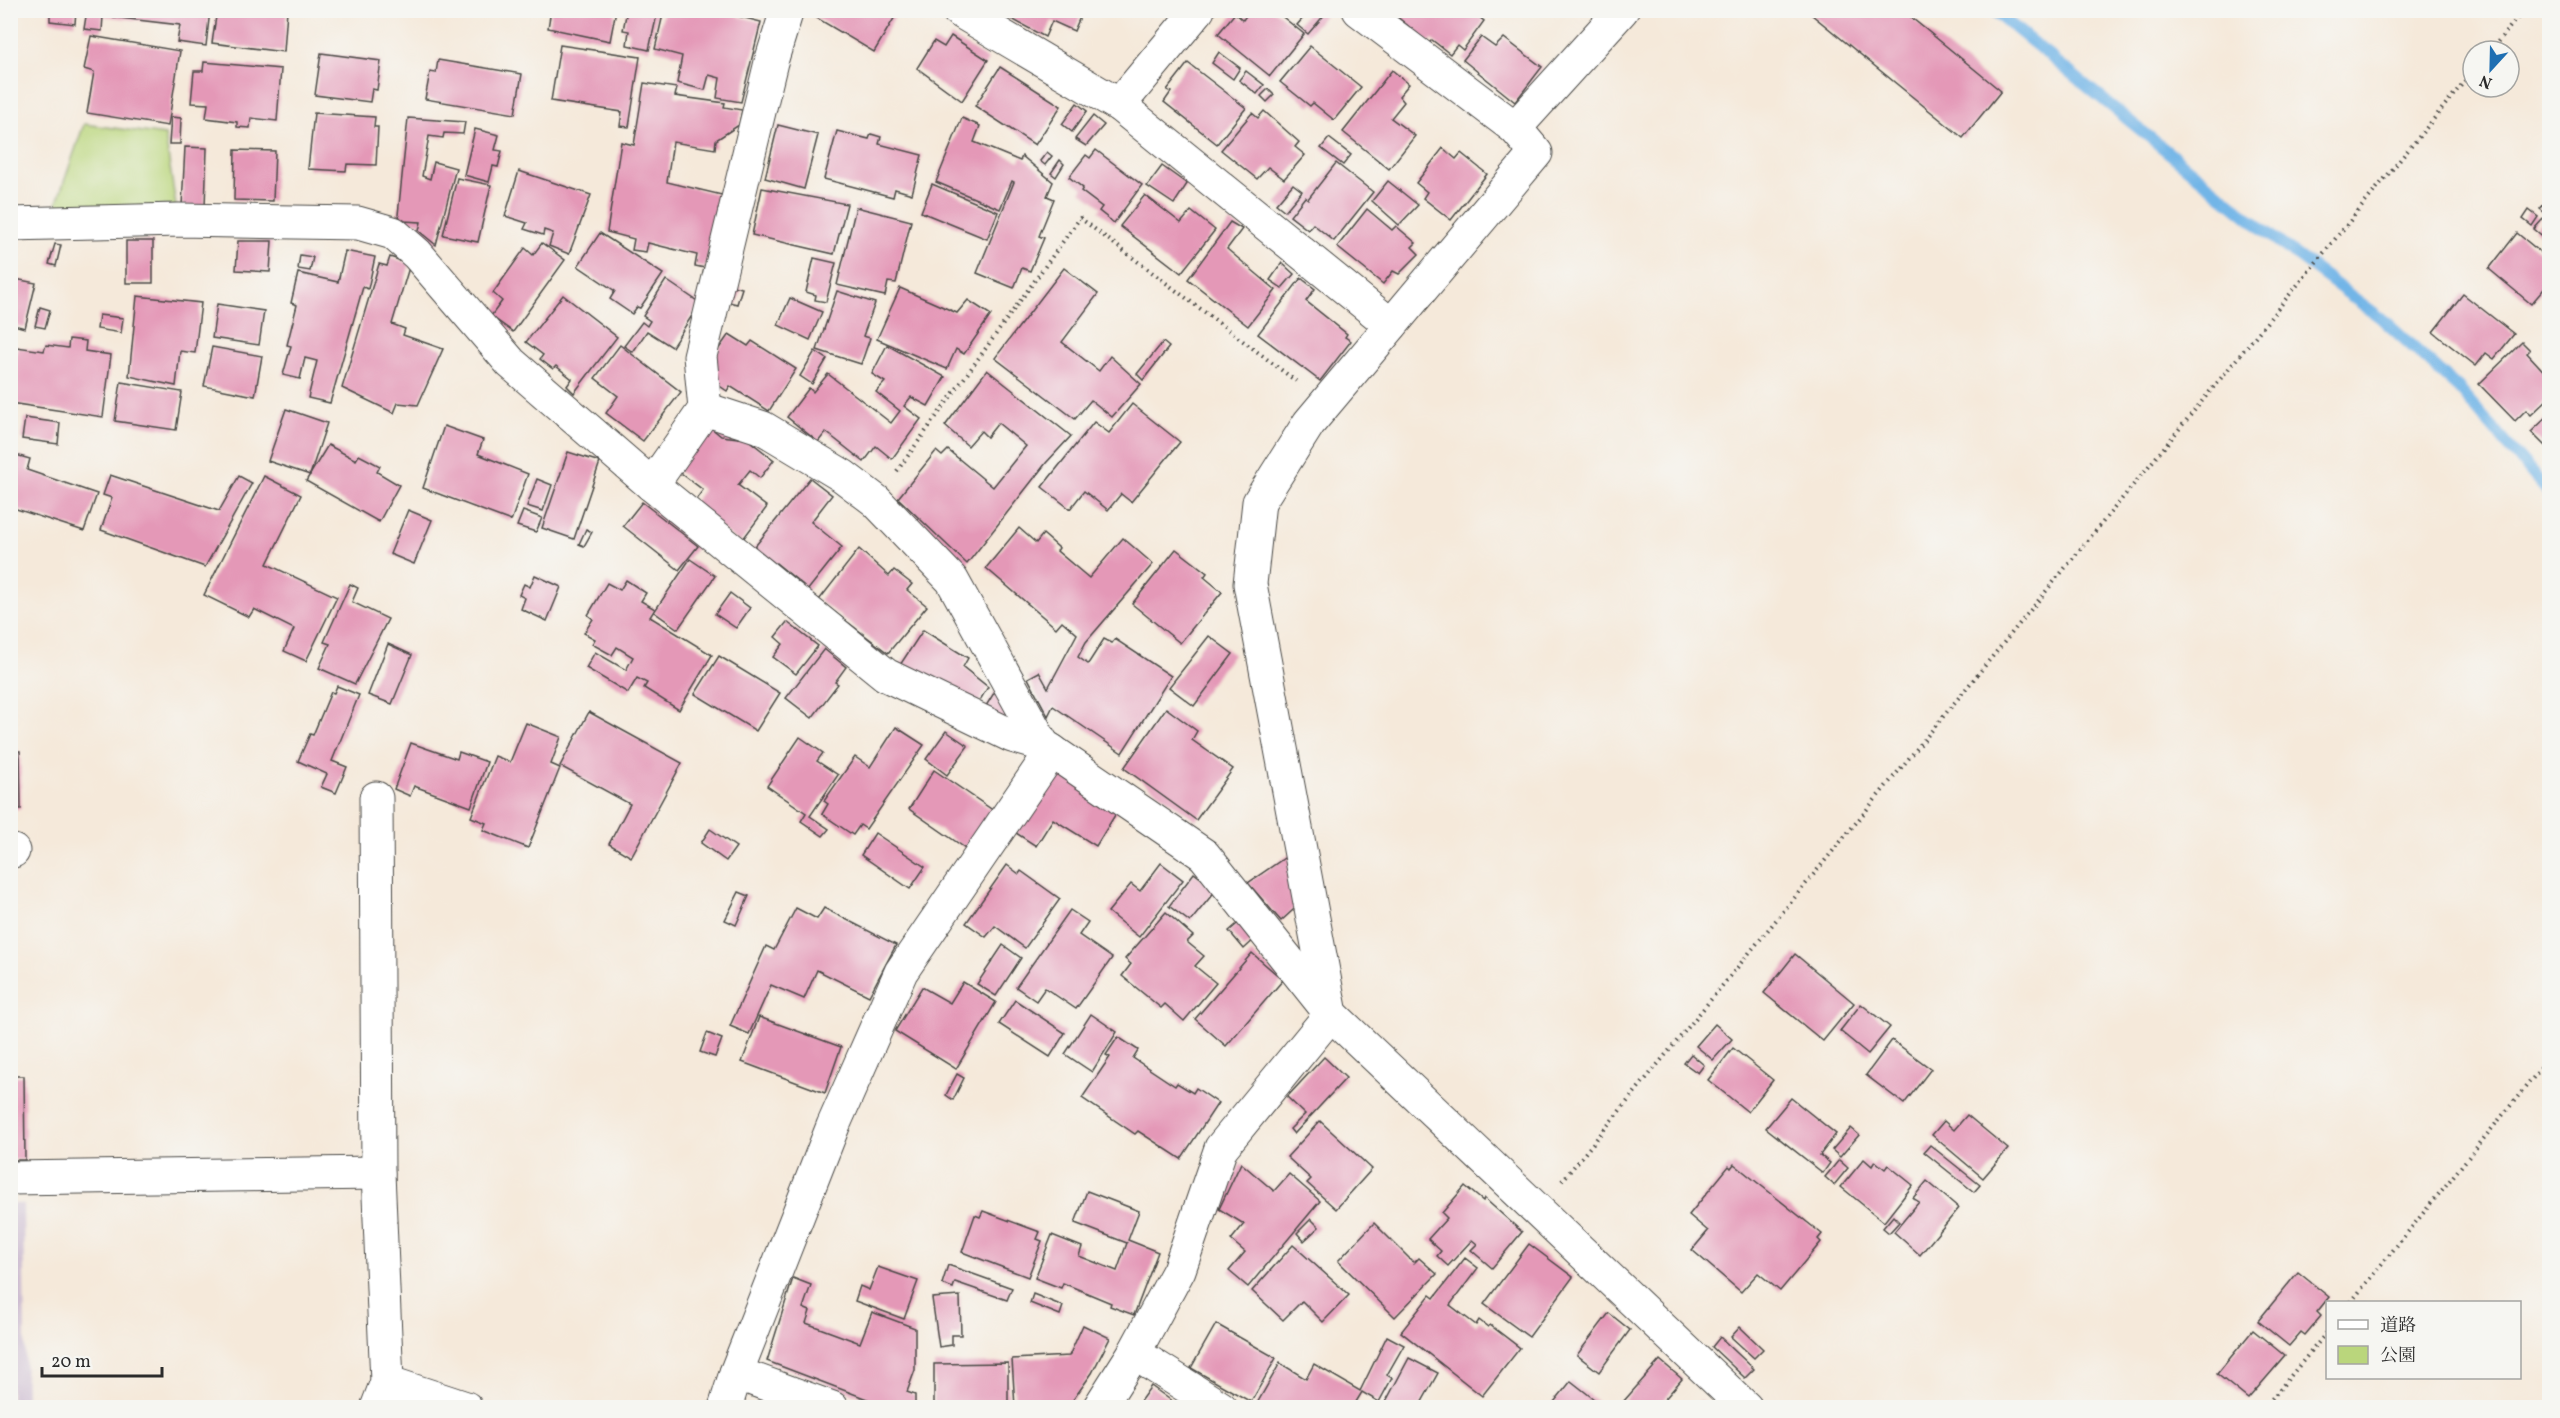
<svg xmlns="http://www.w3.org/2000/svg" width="2560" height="1418" viewBox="0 0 2560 1418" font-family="Vollkorn,'Noto Serif JP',serif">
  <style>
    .industrial { fill: #cebed2 }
    .green { fill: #bad67c; stroke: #728054; stroke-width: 1.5 }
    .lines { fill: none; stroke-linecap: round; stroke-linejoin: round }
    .stream { stroke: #72b5e7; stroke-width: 12 }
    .building { fill: #e498b7 }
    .minor-casing { stroke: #494845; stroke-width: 35 }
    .path { stroke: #494845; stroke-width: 4; stroke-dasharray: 1.5 4.5; stroke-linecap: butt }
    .minor { stroke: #fff; stroke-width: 33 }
  </style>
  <rect width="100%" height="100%" fill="#f6f6f2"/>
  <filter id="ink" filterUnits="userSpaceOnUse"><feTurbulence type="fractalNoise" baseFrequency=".0167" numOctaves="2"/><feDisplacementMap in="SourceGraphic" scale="12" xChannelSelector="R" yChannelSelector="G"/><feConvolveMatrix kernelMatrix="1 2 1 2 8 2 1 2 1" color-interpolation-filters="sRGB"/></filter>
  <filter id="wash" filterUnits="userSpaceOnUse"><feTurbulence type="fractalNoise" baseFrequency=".008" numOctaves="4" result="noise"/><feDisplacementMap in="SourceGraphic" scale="24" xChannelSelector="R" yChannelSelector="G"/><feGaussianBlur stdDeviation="1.35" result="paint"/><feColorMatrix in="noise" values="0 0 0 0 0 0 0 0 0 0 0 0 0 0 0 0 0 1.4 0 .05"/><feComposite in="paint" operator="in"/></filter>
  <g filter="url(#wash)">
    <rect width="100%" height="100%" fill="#f5e9da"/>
    <polygon class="industrial" points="11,1204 23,1204 26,1407 11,1407"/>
    <polygon class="green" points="84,124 165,135 176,206 55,208"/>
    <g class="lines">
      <polyline class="stream" points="1993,10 2280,243 2381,318 2459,389 2550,494"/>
    </g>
    <g id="blocks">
      <g class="building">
        <polygon points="50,10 76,10 75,24 50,21"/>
        <polygon points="87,10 210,10 206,46 177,42 180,25 103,16 102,31 84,29"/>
        <polygon points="217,10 287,10 284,52 212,43"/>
        <polygon points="454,10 469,10 468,15"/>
        <polygon points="551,10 616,10 610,41 548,28"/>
        <polygon points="627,10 658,10 649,50 627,45 629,31 623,30"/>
        <polygon points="664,10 738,10 737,16 761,22 741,102 717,98 720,78 709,75 705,90 677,83 682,56 655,49"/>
        <polygon points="744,10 767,10 765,17"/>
        <polygon points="818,10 899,10 874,52 815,17"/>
        <polygon points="995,10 1083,10 1074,31 1052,21 1045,37"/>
        <polygon points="1250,10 1274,10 1304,34 1270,76 1218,34 1235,13 1243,20"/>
        <polygon points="1310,10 1326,13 1308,34 1297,25"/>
        <polygon points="1399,10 1470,10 1484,21 1463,50 1457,45 1450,54 1432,40 1429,43 1395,15"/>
        <polygon points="1806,10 1902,10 2001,91 1963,138"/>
        <polygon points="91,36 180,51 168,126 87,113 94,72 84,69"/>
        <polygon points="951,36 988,60 962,101 917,68 934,41 944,47"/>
        <polygon points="1481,37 1495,47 1504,38 1542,67 1515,102 1463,60"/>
        <polygon points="560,45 640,57 629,127 620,126 622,112 551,101"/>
        <polygon points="1310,46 1361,87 1334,120 1313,103 1310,106 1280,82"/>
        <polygon points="1219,52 1240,68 1233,79 1212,63"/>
        <polygon points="321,53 381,61 377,90 372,89 370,102 315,95"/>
        <polygon points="438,60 522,74 515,114 425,99 430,72 436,73"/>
        <polygon points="204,62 281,69 277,121 251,118 250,128 237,127 237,122 206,118 208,104 191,103 194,71 203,71"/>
        <polygon points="1188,63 1246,108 1217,144 1164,102 1171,92 1167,90"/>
        <polygon points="1000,67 1061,106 1035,145 975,106"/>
        <polygon points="1392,70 1409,84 1399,96 1404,102 1391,118 1415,136 1389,169 1343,132"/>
        <polygon points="1246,71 1264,85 1257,94 1239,80"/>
        <polygon points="644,83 677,88 675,96 725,103 724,107 742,110 739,125 716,140 715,149 673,142 667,182 722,195 705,268 695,266 697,255 648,243 646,252 632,250 634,239 607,232 621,142 634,145"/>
        <polygon points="1268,89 1274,95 1267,102 1261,96"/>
        <polygon points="1077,103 1087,111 1072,132 1062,124"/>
        <polygon points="1264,111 1299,142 1295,147 1305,155 1284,179 1268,167 1257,179 1221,150 1252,113 1258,118"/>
        <polygon points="314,113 375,117 374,127 378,127 376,165 347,164 346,171 308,169"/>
        <polygon points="1093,116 1104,125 1086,146 1075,139"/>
        <polygon points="171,117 181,118 180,144 169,144"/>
        <polygon points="408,118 465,122 463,134 444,133 443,138 429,136 422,176 430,179 434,162 456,168 436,245 419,231 421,222 403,221 398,215"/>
        <polygon points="962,118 980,126 974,142 1020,161 1022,156 1053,182 1047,196 1054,199 1039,236 1044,238 1030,271 1022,268 1014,288 977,273 1014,182 1012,181 1000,209 936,182"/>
        <polygon points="778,125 818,135 804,189 765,178"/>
        <polygon points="475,129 499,135 495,150 502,151 498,167 493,166 489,182 464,175"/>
        <polygon points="837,131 869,139 871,134 881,137 879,144 922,155 912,194 895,189 893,197 824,179"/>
        <polygon points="1329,138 1351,155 1343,165 1321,148"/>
        <polygon points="185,147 207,148 205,207 182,206"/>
        <polygon points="1443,148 1456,159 1461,153 1487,174 1451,220 1423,198 1427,192 1416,183"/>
        <polygon points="235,150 275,151 273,201 234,200"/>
        <polygon points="1096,150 1142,185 1114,223 1099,211 1102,207 1081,191 1083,188 1069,177 1086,155 1090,158"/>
        <polygon points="1047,152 1052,156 1045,165 1040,161"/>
        <polygon points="1060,160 1064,164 1056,177 1051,173"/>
        <polygon points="1336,163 1373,192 1334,241 1313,224 1308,230 1290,216 1305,197 1308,199"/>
        <polygon points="1162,166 1187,184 1174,204 1147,186"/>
        <polygon points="519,171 591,195 569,254 549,246 553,233 544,230 543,235 524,229 527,223 505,216"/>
        <polygon points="457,178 491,185 478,242 443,235"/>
        <polygon points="1388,181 1418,205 1399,225 1372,201"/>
        <polygon points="932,184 998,212 987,239 921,212"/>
        <polygon points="1293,184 1302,191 1285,211 1276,204"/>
        <polygon points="762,188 847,204 834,254 752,235"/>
        <polygon points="1145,195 1181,223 1191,211 1215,230 1181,273 1120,226"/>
        <polygon points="2550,197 2550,217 2540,209"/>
        <polygon points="856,207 911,221 896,283 888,282 885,296 837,285"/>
        <polygon points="1367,209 1392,230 1396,226 1416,243 1412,247 1419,254 1399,274 1393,271 1383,284 1337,247"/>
        <polygon points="2529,210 2538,217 2532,226 2523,219"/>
        <polygon points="2543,219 2550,225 2550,242 2534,229"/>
        <polygon points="1230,222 1242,229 1227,249 1276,290 1248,326 1188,279"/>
        <polygon points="600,233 663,274 640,308 637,307 632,314 610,299 615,291 578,266"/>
        <polygon points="2517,233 2550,260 2550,282 2531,304 2489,269"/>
        <rect x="126" y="241" width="27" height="42"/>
        <polygon points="238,241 272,241 270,272 236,270"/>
        <polygon points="542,243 565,260 513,332 491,316 502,301 493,293 525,248 533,255"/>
        <polygon points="55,244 61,245 56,266 49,264"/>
        <polygon points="345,251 375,257 368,289 363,287 330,403 308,398 317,361 305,358 300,379 283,375 291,346 287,345 297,305 291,303 298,273 338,282"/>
        <polygon points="300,255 313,257 310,271 298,269"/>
        <polygon points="390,257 410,264 392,324 405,329 403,335 443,349 418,405 398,403 394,413 342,388 379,264 387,266"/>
        <polygon points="814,258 836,263 826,302 815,300 816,295 806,292"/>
        <polygon points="1282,263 1294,274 1282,288 1270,280"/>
        <polygon points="1064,268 1098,294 1062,342 1099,371 1110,356 1141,384 1112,417 1091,400 1075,419 995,358"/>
        <polygon points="10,278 36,283 25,328 10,324"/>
        <polygon points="1301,278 1315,289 1306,301 1347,334 1345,337 1351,341 1320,381 1258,334"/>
        <polygon points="666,280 700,303 672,347 647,331 633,352 624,346 642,322 647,326 650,321 643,316"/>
        <polygon points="732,286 742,288 737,304 729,302"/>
        <polygon points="900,288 957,313 968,300 991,315 964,354 956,349 947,369 877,339"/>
        <polygon points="837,291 875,303 863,336 870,338 861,364 817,350"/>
        <polygon points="2463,294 2514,334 2494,359 2486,353 2476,366 2433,332"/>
        <polygon points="563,295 617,337 574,393 567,386 572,379 556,366 553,369 540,359 543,355 526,342"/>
        <polygon points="137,296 201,303 195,353 180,351 176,386 129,376"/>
        <polygon points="790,298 822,312 810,340 778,325"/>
        <polygon points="217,304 264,311 259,345 212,338"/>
        <polygon points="40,307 50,310 45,328 35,326"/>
        <polygon points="99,315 123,318 121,333 97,329"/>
        <polygon points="729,334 748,346 752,341 796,369 769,411 730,386 727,391 714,382 711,360"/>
        <polygon points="69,339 86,341 85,351 111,355 103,417 10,403 17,347 44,351 46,345 68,348"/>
        <polygon points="1163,342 1169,347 1143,380 1137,374"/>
        <polygon points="2522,342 2530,350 2527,353 2550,378 2550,397 2531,415 2526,410 2515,421 2479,384"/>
        <polygon points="620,345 681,392 643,441 606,413 618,396 595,378"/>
        <polygon points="887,345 945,377 928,406 911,397 904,406 921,419 892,459 876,446 864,462 826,432 818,442 787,417 809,388 813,392 828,374 891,423 900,411 876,392 885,382 872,374"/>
        <polygon points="212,347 262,356 255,396 204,386"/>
        <polygon points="815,351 827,359 812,384 800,376"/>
        <polygon points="987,370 1071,436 1046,463 967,564 898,498 936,451 942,456 948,450 993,487 1026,446 998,423 987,437 981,431 968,446 945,426"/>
        <polygon points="121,382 182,392 176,430 115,421"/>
        <polygon points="1132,404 1180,442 1131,502 1121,494 1108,510 1084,491 1070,509 1042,487 1094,422 1109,433"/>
        <polygon points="286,409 327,423 310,475 268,461"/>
        <polygon points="2550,414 2550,451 2531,432"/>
        <polygon points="25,418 60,423 58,444 22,439"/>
        <polygon points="444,426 483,440 478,454 528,474 511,521 423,488"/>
        <polygon points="710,427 721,436 747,439 774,460 760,478 750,470 738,485 767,507 740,543 691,506 703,490 677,470"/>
        <polygon points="328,445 356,460 359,455 380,466 377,472 399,485 379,522 306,481"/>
        <polygon points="568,452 600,462 574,539 542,528"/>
        <polygon points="16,455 30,459 27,470 97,494 84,531 10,507 10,459 14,460"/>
        <polygon points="110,475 219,511 239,476 252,483 205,567 101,530 112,498 103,495"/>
        <polygon points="264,476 301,495 267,564 337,597 306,661 284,651 294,629 254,609 249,617 204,595"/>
        <polygon points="810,478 832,495 811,522 842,547 803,596 798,592 803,585 776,563 769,572 748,555"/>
        <polygon points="537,479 552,485 543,511 527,506"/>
        <polygon points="642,502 698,546 679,570 623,526"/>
        <polygon points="408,510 432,520 414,564 390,554"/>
        <polygon points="523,511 542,518 536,532 517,526"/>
        <polygon points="1019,528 1036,543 1043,534 1059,548 1057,551 1089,578 1123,538 1153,564 1086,642 1078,657 1088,664 1104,639 1112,643 1115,639 1171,676 1122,753 1053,706 1048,716 1028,678 1039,672 1048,688 1077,634 1062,621 1056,628 986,568"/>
        <polygon points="586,529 592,532 584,546 579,544"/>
        <polygon points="859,549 889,576 894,570 912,584 907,590 927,606 888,653 819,600"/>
        <polygon points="1176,549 1207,573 1204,577 1222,592 1180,643 1132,604"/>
        <polygon points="690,559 715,576 678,629 654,612"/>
        <polygon points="535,575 561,587 547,621 521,609 525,598 519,595 524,584 530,587"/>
        <polygon points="626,580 646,593 641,601 655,609 650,617 712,655 679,710 644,688 647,683 637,678 628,693 586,668 595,652 626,670 633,657 617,647 612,655 592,644 595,639 584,633 593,619 588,615 607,583 620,590"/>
        <polygon points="350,584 358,588 352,602 388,619 355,684 319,668 330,644 324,642"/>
        <polygon points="730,593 750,608 736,628 715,614"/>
        <polygon points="787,622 818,646 796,674 773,657 783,644 775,637"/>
        <polygon points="923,630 968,658 963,667 988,687 974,710 900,665"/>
        <polygon points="1209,636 1233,654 1194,706 1169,687"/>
        <polygon points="388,644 412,655 392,704 368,695"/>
        <polygon points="824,649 846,667 835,682 838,684 812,718 786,698"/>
        <polygon points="719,656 780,693 756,731 695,694"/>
        <polygon points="337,686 359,695 332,761 347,767 336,793 321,787 327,774 298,761 310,734 313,735 331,692 334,693"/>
        <polygon points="997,688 1010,715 1002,727 981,714"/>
        <polygon points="1166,708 1197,731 1192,740 1233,769 1196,820 1124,768"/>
        <polygon points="589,712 682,763 631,857 609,844 630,804 560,766"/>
        <polygon points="526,723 561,737 551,764 560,768 528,848 483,830 486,823 471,817 495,756 510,762"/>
        <polygon points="896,727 924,745 866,829 860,825 853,835 822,814 828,804 824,801 855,757 870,767"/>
        <polygon points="946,731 968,746 947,775 926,759"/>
        <polygon points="800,737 823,753 817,761 838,775 810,816 829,829 823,836 801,821 806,813 767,786"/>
        <polygon points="411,743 457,759 459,752 487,762 471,807 414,786 410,796 394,789"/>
        <polygon points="10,751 20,751 21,809 10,809"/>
        <polygon points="1057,767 1120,807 1096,846 1053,819 1036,846 1016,833"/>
        <polygon points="934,770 994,811 968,850 909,809"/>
        <polygon points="710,829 736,847 726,861 701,843"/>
        <polygon points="875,833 925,867 910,889 861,855"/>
        <polygon points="1293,852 1304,900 1281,921 1248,883"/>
        <polygon points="1161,863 1183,880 1139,937 1108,912 1131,884 1140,891"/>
        <polygon points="1007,865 1019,874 1021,871 1060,899 1025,948 995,926 986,937 966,923"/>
        <polygon points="1194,873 1216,890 1190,922 1169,906"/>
        <polygon points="739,892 749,896 736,925 725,920"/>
        <polygon points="796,908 817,919 824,908 896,945 869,996 817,970 804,999 771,985 749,1034 730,1026 766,946 774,950"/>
        <polygon points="1070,910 1088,922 1079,935 1112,958 1076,1009 1045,988 1036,1001 1016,987"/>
        <polygon points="1166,912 1193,936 1187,942 1204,956 1195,966 1216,983 1184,1021 1165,1004 1161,1008 1122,976 1131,964 1125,959"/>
        <polygon points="1243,919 1257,937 1244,949 1229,931"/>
        <polygon points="1003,945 1021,958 996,996 977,984"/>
        <polygon points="1252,953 1283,980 1226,1046 1195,1019"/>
        <polygon points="1795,954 1854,1003 1823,1041 1764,993"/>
        <polygon points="963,982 996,1002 956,1069 895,1031 922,987 950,1003"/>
        <polygon points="1015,1000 1065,1033 1050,1057 999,1024"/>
        <polygon points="1861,1004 1890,1027 1868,1054 1840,1031"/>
        <polygon points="1091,1014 1117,1032 1092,1072 1065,1054"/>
        <polygon points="759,1017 841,1047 825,1093 742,1062"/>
        <polygon points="1715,1024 1732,1039 1713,1060 1696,1046"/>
        <polygon points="707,1033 722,1039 715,1057 700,1052"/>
        <polygon points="1118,1037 1138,1050 1133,1058 1175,1086 1177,1083 1193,1093 1196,1088 1218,1103 1181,1159 1138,1131 1135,1134 1082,1098 1110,1057 1106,1055"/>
        <polygon points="1892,1040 1931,1069 1904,1104 1866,1075"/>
        <polygon points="1733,1048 1773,1080 1748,1112 1708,1080"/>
        <polygon points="1691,1054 1704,1065 1698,1073 1684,1063"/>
        <polygon points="1324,1057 1346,1078 1294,1134 1290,1129 1305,1114 1287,1097"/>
        <polygon points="957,1074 964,1078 953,1100 946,1095"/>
        <polygon points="10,1076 24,1076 25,1160 10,1160"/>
        <polygon points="1791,1098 1836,1134 1820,1155 1830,1163 1823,1173 1766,1128"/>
        <polygon points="1967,1115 2008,1149 1983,1178 1932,1135 1944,1121 1954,1130"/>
        <polygon points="1320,1121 1372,1169 1336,1209 1307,1183 1311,1179 1287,1157"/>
        <polygon points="1851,1128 1859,1135 1840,1157 1832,1150"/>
        <polygon points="1930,1145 1980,1185 1974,1192 1924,1152"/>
        <polygon points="1864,1159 1872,1166 1875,1161 1885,1169 1888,1165 1913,1185 1884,1222 1841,1187"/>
        <polygon points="1839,1160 1848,1168 1834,1185 1825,1177"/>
        <polygon points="1241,1163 1274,1191 1289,1174 1320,1201 1248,1287 1229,1271 1245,1252 1231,1240 1244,1224 1219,1209"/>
        <polygon points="1734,1164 1822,1234 1818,1239 1821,1242 1780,1291 1758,1273 1741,1292 1692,1250 1708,1231 1689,1215 1729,1166 1731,1168"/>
        <polygon points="1927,1181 1959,1208 1920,1255 1894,1232 1919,1202 1913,1198"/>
        <polygon points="1465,1186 1483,1201 1484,1198 1522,1232 1492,1268 1471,1250 1477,1244 1472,1240 1448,1266 1437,1256 1441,1251 1428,1239 1447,1218 1442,1213"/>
        <polygon points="1087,1191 1139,1211 1128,1240 1158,1252 1134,1315 1110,1306 1111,1303 1063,1283 1061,1288 1035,1278 1052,1235 1082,1247 1079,1256 1117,1271 1127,1243 1075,1223"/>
        <polygon points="983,1211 1040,1232 1037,1239 1042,1241 1028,1277 962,1252 975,1215 980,1217"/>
        <polygon points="1893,1216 1899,1222 1889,1233 1883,1228"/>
        <polygon points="1311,1219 1319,1227 1304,1241 1297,1233"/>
        <polygon points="1374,1223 1414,1263 1419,1258 1437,1274 1395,1317 1338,1261"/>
        <polygon points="1529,1244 1573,1277 1529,1337 1484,1304"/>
        <polygon points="1293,1245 1349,1295 1323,1322 1302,1301 1283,1320 1252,1291"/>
        <polygon points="1465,1258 1478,1268 1450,1305 1476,1325 1479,1320 1488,1327 1490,1325 1520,1348 1482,1396 1401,1332 1430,1295 1434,1298"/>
        <polygon points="948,1265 1012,1288 1007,1300 955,1282 953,1288 942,1284"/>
        <polygon points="878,1267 918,1281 904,1319 855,1301 860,1286 869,1290"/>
        <polygon points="2298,1272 2329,1297 2317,1312 2321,1316 2305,1335 2301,1332 2289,1346 2258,1321"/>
        <polygon points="793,1278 811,1285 803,1308 810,1311 806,1323 860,1343 872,1312 915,1328 915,1370 907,1392 915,1395 915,1407 888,1407 767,1361"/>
        <polygon points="1033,1294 1063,1306 1060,1315 1030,1303"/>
        <polygon points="960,1296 961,1335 952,1335 952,1345 939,1347 932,1298"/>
        <polygon points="1609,1313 1630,1330 1599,1372 1577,1355"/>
        <polygon points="1216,1324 1276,1358 1251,1402 1191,1368"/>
        <polygon points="1083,1325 1110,1338 1092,1373 1068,1407 1015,1407 1012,1359 1069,1356"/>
        <polygon points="1740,1327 1763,1349 1754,1358 1731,1337"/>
        <polygon points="2253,1330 2285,1356 2248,1399 2217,1374"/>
        <polygon points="1387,1336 1404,1345 1387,1375 1392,1378 1379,1402 1362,1392 1353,1407 1255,1407 1280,1363 1306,1379 1314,1364 1360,1391"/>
        <polygon points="1720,1337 1754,1369 1745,1378 1712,1347"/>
        <polygon points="1409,1358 1438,1373 1419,1407 1383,1407"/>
        <polygon points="1660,1360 1682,1379 1658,1407 1624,1407 1626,1405 1623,1402"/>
        <polygon points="1008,1363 1008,1407 934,1407 934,1364"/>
        <polygon points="1571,1381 1604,1407 1550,1407"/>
        <polygon points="1151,1386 1176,1404 1173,1407 1136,1407"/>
        <polygon points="1700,1401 1707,1407 1694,1407"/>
      </g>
    </g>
  </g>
  <g filter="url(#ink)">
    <use href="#blocks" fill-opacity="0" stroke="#494845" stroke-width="1.5"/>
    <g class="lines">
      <defs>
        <g id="minor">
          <polyline points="958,10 1119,105 1391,325"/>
          <polyline points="1119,105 1198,10"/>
          <polyline points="1515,128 1622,10"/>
          <polyline points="10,224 179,220 358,223 393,233 417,254 511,363 652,485 886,675 1012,736 1043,745 1204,855 1331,1014 1746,1408"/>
          <polyline points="705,409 763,428 843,476 876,501 952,580 1043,745"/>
          <polyline points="652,485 705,409 700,356 771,62 787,10"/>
          <polyline points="376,798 378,1173"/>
          <polyline points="10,851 13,851"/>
          <polyline points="10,1178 378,1173 387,1382 377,1408"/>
          <polyline points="1134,1353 1221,1408"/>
          <polyline points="736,1373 833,1126 901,972 1052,751"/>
          <polyline points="387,1382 466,1408"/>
          <polyline points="725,1408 736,1373 832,1408"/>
          <polyline points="1099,1408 1134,1353 1179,1270 1221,1148 1331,1014 1250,584 1259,502 1309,423 1536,153 1515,128 1359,10"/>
        </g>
      </defs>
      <use href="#minor" class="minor-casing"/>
      <g class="path">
        <polyline points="2490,51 2524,10"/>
        <polyline points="897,471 1080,218 1296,381"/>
        <polyline points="1562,1181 2473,71"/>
        <polyline points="2351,1302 2550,1057"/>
        <polyline points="2264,1408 2328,1331"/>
      </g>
      <use href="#minor" class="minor"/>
    </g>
  </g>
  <rect width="2560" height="1418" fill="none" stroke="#f6f6f2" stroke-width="36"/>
  <rect x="2326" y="1301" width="195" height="78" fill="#f6f6f2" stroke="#a5a5a2" stroke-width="1.5"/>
  <rect x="2338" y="1320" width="30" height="9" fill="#ffffff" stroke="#a5a5a2" stroke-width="1.5"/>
  <text x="2380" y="1331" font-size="18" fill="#2b2b2b">道路</text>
  <rect x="2338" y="1346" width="30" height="18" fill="#bad67c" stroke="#a5a5a2" stroke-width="1.5"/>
  <text x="2380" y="1361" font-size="18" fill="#2b2b2b">公園</text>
  <g transform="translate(2491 69) rotate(202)"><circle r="28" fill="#f6f6f2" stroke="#a5a5a2" stroke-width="1.5"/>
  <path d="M0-4.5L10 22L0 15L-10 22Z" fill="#1f6fb2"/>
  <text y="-9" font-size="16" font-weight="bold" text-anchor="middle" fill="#2b2b2b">N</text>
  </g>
  <path d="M42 1367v9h120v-9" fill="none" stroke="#2b2b2b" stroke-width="3"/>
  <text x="51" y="1367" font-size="18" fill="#2b2b2b" stroke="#f6f6f2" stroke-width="4.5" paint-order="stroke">20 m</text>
</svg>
